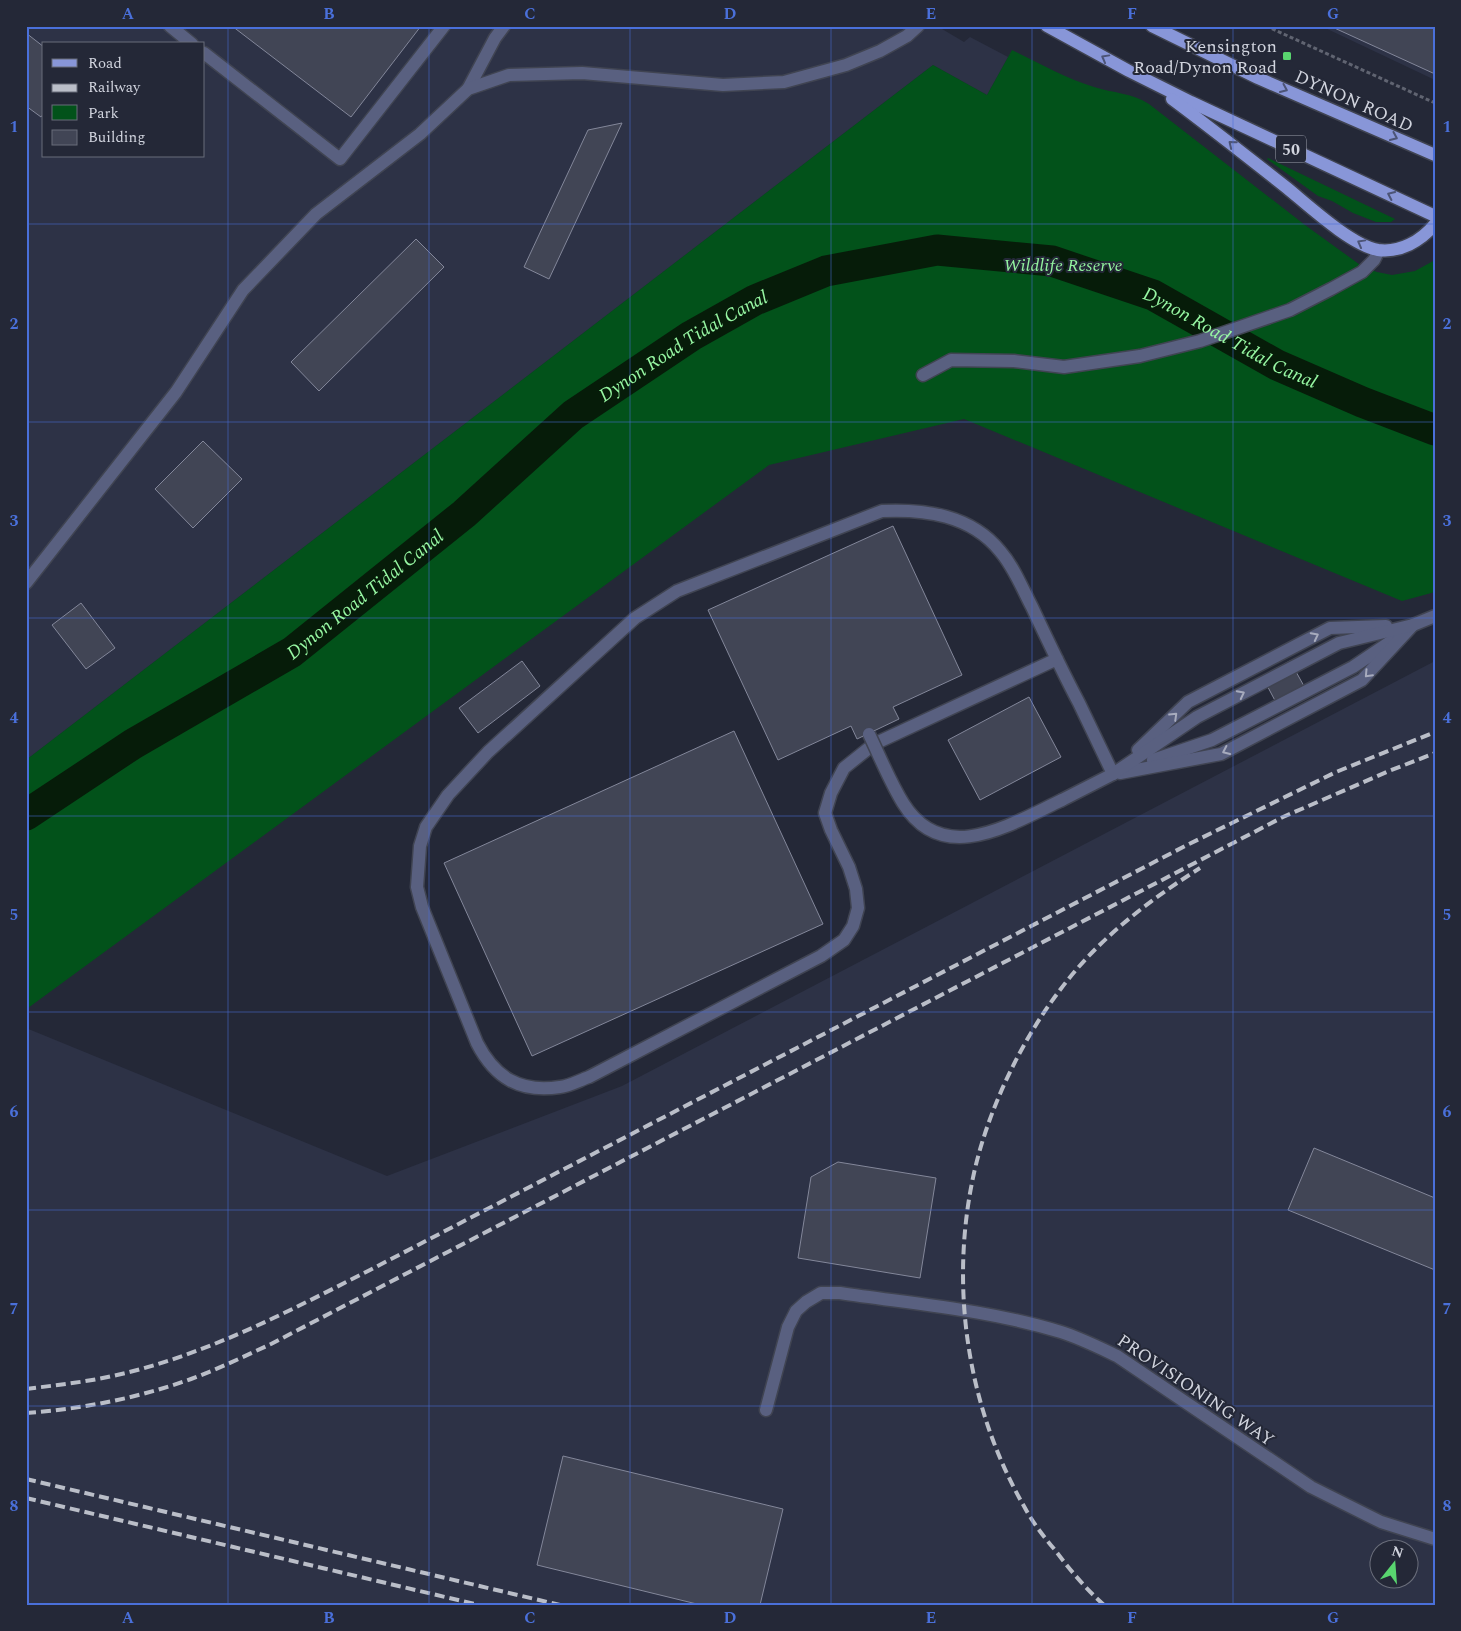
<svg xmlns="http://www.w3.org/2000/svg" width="1461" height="1631" viewBox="0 0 1461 1631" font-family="Spectral,serif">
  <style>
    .built { fill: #2d3246; fill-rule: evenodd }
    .green { fill: #02521a }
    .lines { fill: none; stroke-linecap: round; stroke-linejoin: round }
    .canal { stroke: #061c09; stroke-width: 31 }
    .building { fill: #414555; stroke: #83879a }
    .service-casing { stroke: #404452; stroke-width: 15 }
    .primary-casing { stroke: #404452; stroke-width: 15 }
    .path { stroke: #606471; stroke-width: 3; stroke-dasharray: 4 2.5; stroke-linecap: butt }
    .service { stroke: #596080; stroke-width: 12 }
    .primary { stroke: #8896d8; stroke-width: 12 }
    .rail { stroke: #babec8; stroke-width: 4; stroke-dasharray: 10 5; stroke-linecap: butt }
    .service-bridge-casing { stroke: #404452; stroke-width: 15; stroke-linecap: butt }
    .service-bridge { stroke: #596080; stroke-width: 12 }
    .oneway { stroke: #4c5477 }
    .oneway2 { stroke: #a7abbd }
    .grid { fill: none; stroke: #4a70da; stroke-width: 1; stroke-opacity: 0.55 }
    .poi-dot { fill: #59d56f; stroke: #242837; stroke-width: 2 }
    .labels { text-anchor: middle; stroke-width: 4; stroke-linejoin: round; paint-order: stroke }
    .shield { fill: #242837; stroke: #9da0ac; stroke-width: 1 }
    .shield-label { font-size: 16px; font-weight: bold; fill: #d1d4de }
    .poi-label { font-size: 18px; fill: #d1d4de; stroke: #242837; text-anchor: end }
    .street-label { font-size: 18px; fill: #d1d4de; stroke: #242837 }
    .park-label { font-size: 18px; font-style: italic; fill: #93f39f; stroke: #242837 }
    .water-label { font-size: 19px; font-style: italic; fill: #97f7a3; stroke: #242837 }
    .neatline { fill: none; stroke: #4a70da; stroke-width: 2 }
    .grid-label { font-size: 16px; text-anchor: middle; font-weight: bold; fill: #4a70da }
  </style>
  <rect width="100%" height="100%" fill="#242837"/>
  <g class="built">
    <path d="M26,26H937L964,42L970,37L1008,57L987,95L933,65L26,760ZM44,44H204V156H44Z"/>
    <polygon points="1321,26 1435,26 1435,80"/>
    <path d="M1435,661V1605H26V1028L387,1176L622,1086ZM1378,1548H1408V1578H1378Z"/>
  </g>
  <g class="green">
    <path d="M1012,50C1039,63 1065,78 1094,87C1113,93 1132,93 1149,104L1305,225L1363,267L1377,272L1392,275L1415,271L1435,260V592L1402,601L964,419L769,465L28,1008L26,1014V760L933,65L987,95Z"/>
    <polygon points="1268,158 1395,219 1391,222 1376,222 1353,213 1332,201 1318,196 1267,159"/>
  </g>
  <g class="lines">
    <path class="canal" id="s1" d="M26,815L133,744L292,652L464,514L573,415L691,336L755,300L826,271L937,250L1052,261L1153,295L1277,365L1362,402L1435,430"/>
  </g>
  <g class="building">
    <polygon points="232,26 421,26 351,117"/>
    <polygon points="1330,26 1435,26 1435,74"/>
    <polygon points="26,33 44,47 44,113 41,117 26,106"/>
    <polygon points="622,123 549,279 524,267 588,130"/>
    <polygon points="416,239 444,267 319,391 291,362"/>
    <polygon points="203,441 242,479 193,528 155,489"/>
    <polygon points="893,526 962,675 893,707 899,719 857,739 851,726 778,760 708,610"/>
    <polygon points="81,603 115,648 86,669 52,625"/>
    <polygon points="522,661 540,686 478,733 459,708"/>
    <polygon points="1290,661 1309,695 1280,710 1262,676"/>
    <polygon points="1029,697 1061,757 980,800 948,740"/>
    <polygon points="734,731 823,924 532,1056 444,863"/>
    <polygon points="1314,1148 1435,1198 1435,1270 1288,1210"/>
    <polygon points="838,1162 936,1178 920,1278 798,1258 811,1177"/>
    <polygon points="563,1456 783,1509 760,1605 701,1605 537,1565"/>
  </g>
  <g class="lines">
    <defs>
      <g id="service">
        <polyline points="170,26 192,44"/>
        <polyline points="204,53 340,159 444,26"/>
        <polyline points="468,89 495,38 504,26"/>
        <polyline points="923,375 951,360 1014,361 1064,367 1140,356 1200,341 1290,310 1331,289 1362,272 1374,260 1379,250"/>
        <polyline points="26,583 176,392 243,290 316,214 420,134 468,89 509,75 582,73 723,85 784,82 846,65 880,51 907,36 918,26"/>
        <path d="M1057,659L874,744L844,768L831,793L825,813L831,830L849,867L856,889L858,908L853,926L844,940L821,956L589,1077C580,1080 570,1086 560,1087C520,1093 495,1078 477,1043L422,907L417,887L420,846L426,827L448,795L488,752L635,618L677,591L882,511C925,509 971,515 1000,551C1014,567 1022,588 1032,607C1047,639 1062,671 1079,703L1113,774"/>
        <polyline points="1138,750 1188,702 1330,628 1386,626"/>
        <polyline points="1153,760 1212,740 1353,667 1393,640"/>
        <polyline points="1120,773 1221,754 1362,680 1413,625"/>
        <polyline points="1062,800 1113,774 1197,717 1339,643 1413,625 1435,616"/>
        <path d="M766,1410L788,1327L796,1311L806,1302L821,1293H840C914,1304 989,1310 1061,1332C1080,1338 1098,1347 1117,1356L1311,1487L1381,1522L1435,1539"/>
      </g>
      <g id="primary">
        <polyline points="1047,26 1129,71 1191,102 1435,216"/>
        <polyline points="1152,26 1258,78 1435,155"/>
        <path d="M1172,99C1211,128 1249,158 1287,188C1309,206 1351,245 1378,250C1400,253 1421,241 1435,224"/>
      </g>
    </defs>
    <use href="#service" class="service-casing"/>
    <use href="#primary" class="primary-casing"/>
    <polyline class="path" points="1266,26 1435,103"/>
    <use href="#service" class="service"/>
    <use href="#primary" class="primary"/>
    <g class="rail">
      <path d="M26,1389C57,1385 87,1382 117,1375C206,1355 289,1311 370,1270L1187,845L1336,772L1435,732"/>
      <path d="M26,1413C82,1409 138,1398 191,1379C218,1369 245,1356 271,1344L1283,817L1389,771L1435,753"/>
      <polyline points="26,1479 560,1605"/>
      <polyline points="26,1498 479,1605"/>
      <path d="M1104,1605C1086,1589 1070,1570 1055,1550C1044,1537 1033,1523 1025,1508C967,1408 949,1286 974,1173C988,1110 1021,1041 1060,990C1097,940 1148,901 1200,868"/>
    </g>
    <defs>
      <path id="service-bridge" d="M869,734C880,757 890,782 903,803C943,868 1011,824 1062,800"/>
    </defs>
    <use href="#service-bridge" class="service-bridge-casing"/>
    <use href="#service-bridge" class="service-bridge"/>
  </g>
  <defs><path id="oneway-chevron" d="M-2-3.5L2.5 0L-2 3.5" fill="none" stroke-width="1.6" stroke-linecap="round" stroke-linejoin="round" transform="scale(1.25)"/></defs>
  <g class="oneway">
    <use href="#oneway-chevron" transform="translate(1105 58) rotate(-151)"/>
    <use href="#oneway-chevron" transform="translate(1284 89) rotate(24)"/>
    <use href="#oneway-chevron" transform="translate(1394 137) rotate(24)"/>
    <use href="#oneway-chevron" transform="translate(1232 144) rotate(-141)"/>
    <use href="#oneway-chevron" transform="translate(1391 195) rotate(-155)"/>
    <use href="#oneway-chevron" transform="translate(1361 243) rotate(-151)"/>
  </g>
  <g class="oneway2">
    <use href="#oneway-chevron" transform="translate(1315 636) rotate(-27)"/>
    <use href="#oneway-chevron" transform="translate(1368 674) rotate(133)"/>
    <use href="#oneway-chevron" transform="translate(1241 694) rotate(-27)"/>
    <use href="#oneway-chevron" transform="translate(1174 716) rotate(-44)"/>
    <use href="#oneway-chevron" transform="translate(1226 751) rotate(155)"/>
  </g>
  <path class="grid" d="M228,26V1605M429,26V1605M630,26V1605M831,26V1605M1032,26V1605M1233,26V1605M26,224H1435M26,422H1435M26,618H1435M26,816H1435M26,1012H1435M26,1210H1435M26,1406H1435"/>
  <rect class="poi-dot" x="1282" y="51" width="10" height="10" rx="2.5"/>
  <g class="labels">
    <rect class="shield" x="1276" y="135.5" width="30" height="27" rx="4"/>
    <g class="shield-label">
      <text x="1291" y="155">50</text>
    </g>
    <g class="poi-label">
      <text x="1277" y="52">Kensington<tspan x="1277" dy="21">Road/Dynon Road</tspan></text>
    </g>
    <g class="street-label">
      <text transform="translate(1354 101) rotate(24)" y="6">DYNON ROAD</text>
      <text transform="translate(1196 1390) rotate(34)" y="6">PROVISIONING WAY</text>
    </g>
    <g class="park-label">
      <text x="1063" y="271">Wildlife Reserve</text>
    </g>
    <g class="water-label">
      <text dy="7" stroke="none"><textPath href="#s1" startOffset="1395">Dynon Road Tidal Canal</textPath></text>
      <text dy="7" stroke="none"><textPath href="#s1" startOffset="810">Dynon Road Tidal Canal</textPath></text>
      <text dy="7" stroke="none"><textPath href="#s1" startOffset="405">Dynon Road Tidal Canal</textPath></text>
    </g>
  </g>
  <rect width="1461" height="1631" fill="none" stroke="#242837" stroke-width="55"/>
  <rect x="42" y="42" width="162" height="115" fill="#242837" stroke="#696d7a"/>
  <rect x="52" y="59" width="25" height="8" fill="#8896d8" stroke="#696d7a"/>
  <text x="88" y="68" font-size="15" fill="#d1d4de">Road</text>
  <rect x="52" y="84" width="25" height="8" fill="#babec8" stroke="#696d7a"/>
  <text x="88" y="92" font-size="15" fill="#d1d4de">Railway</text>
  <rect x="52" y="105" width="25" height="15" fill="#02521a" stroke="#696d7a"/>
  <text x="88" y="118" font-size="15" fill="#d1d4de">Park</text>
  <rect x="52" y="130" width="25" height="15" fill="#414555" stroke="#696d7a"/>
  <text x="88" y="142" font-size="15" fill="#d1d4de">Building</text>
  <g transform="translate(1394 1564) rotate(17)"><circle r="24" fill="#242837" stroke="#696d7a"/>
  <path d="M0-4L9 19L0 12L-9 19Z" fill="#59d56f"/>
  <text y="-8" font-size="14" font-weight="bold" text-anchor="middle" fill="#d1d4de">N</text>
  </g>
  <rect x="28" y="28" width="1406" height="1576" class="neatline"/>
  <g class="grid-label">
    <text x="128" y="19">A</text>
    <text x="329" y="19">B</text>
    <text x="530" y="19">C</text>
    <text x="730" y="19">D</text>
    <text x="931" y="19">E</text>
    <text x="1132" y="19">F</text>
    <text x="1333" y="19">G</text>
    <text x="14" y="132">1</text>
    <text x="1447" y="132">1</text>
    <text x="14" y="329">2</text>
    <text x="1447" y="329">2</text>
    <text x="14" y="526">3</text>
    <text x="1447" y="526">3</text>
    <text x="14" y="723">4</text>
    <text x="1447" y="723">4</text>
    <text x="14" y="920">5</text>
    <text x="1447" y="920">5</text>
    <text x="14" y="1117">6</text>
    <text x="1447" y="1117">6</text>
    <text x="14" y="1314">7</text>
    <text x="1447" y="1314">7</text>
    <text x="14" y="1511">8</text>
    <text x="1447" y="1511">8</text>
    <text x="128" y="1623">A</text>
    <text x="329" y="1623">B</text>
    <text x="530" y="1623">C</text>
    <text x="730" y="1623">D</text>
    <text x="931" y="1623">E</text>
    <text x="1132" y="1623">F</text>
    <text x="1333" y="1623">G</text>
  </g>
</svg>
